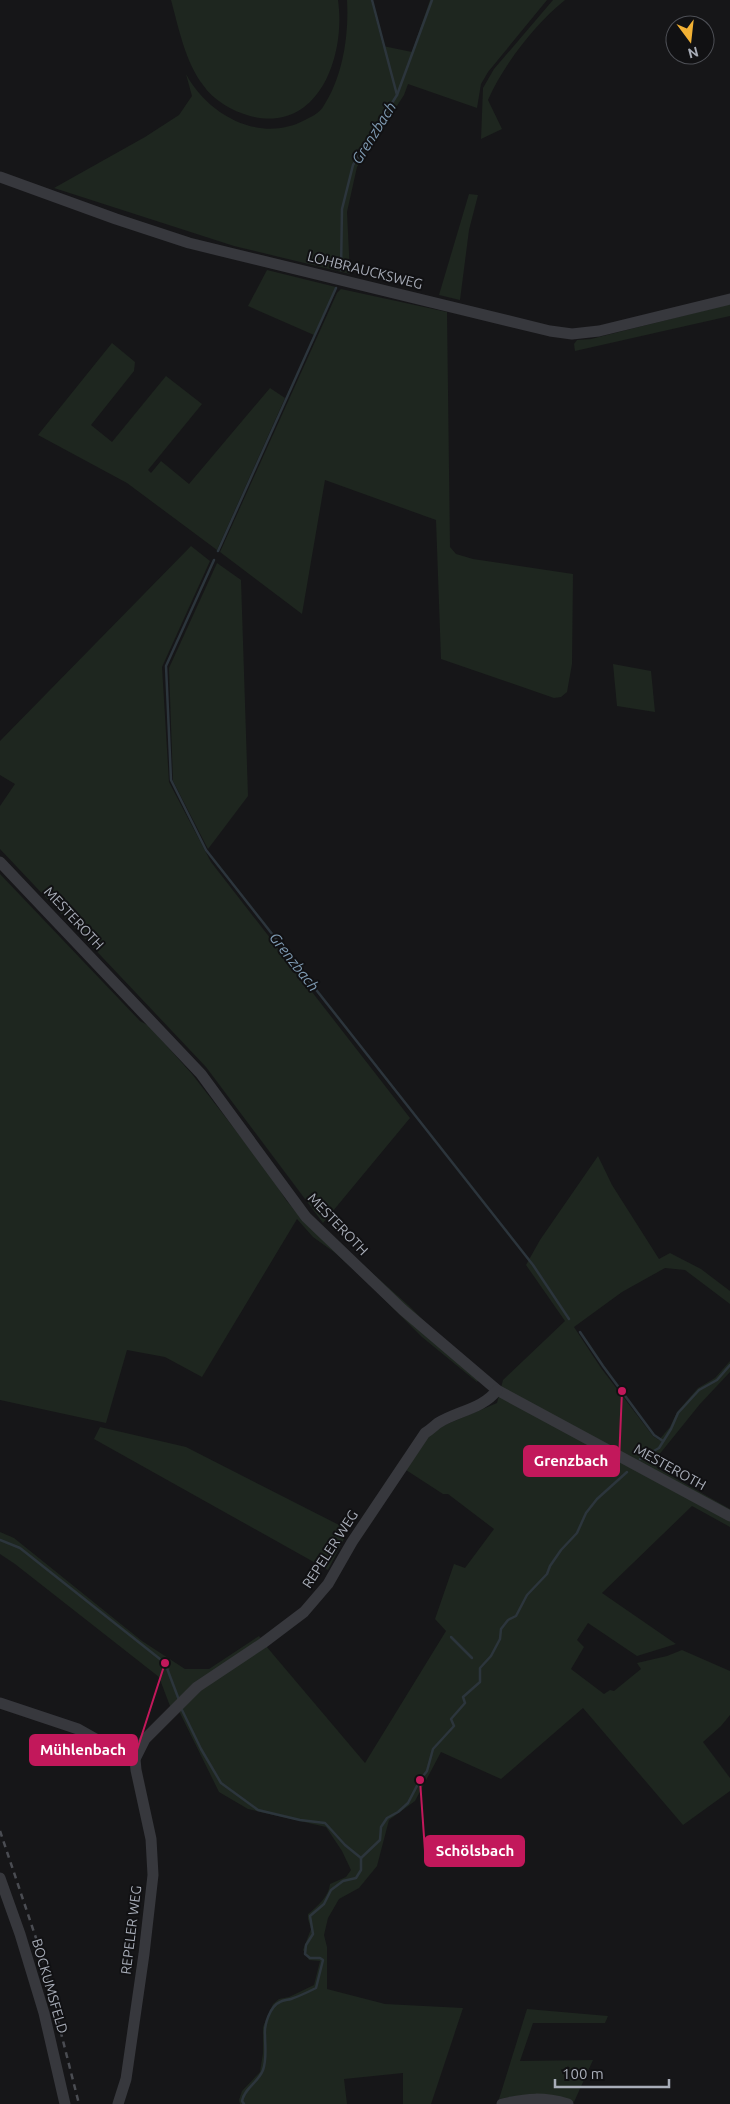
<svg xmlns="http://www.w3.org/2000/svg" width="730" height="2104" viewBox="0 0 730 2104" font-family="Ubuntu,sans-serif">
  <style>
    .green { fill: #1e261f }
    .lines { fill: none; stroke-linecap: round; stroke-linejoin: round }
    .stream { stroke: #2c353c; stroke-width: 2.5 }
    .minor { stroke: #37383d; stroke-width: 11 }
    .rail { stroke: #4a4c52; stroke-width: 2.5; stroke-dasharray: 6 5; stroke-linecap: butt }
    .labels { text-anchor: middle; stroke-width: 4; stroke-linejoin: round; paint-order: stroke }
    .street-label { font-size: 14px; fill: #a8adb8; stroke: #111113 }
    .water-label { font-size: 15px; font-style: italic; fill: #7f9bb3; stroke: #111113 }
    .leader { fill: none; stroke: #c2185b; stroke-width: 2 }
    .callout-dot { fill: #c2185b; stroke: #111113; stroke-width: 2 }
    .callout { fill: #c2185b; stroke: #c2185b; stroke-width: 2 }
    .callout-label { font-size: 15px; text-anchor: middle; font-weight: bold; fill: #fff }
  </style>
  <rect width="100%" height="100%" fill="#161618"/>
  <g class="green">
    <path d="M171,0H338C346,55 319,134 250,116C232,111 213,100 203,85C185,61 179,29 171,0Z"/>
    <path d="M347,0H371L383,46L412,52L430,0H547L488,72L481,84L477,108L408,84L404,95L357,167L347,212L350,274L234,246L54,188L145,137L179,115L192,96L186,74C208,115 260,144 305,120C311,117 319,113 323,107C343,77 349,35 347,0Z"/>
    <path d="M553,0H565C536,23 503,65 488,100L502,129L481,139L483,88L494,69Z"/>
    <polygon points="469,194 478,195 469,230 460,300 439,295"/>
    <polygon points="267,270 336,287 314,335 248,306"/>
    <polygon points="341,289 447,312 450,547 456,554 473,559 573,574 572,664 567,692 561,697 554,698 441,659 436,520 325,480 302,614 220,552 337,293"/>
    <polygon points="730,304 730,316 575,351 574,344 577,340 591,339"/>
    <polygon points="112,343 135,362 134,371 91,425 112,442 166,376 202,404 148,470 151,473 161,461 189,484 270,388 285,398 217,550 127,483 38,435"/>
    <polygon points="191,546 210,561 162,667 169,782 211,862 410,1118 323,1223 206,1067 0,849 0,806 15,784 0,775 0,741"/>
    <polygon points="217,563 241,580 248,796 208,849 173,781 169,668"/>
    <polygon points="613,664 651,671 655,712 617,706"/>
    <polygon points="0,874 140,1021 149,1026 192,1074 268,1172 286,1200 311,1229 341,1245 408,1305 466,1363 484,1373 477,1382 422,1337 366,1281 334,1252 313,1237 297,1219 202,1377 165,1357 127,1350 106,1423 0,1400"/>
    <path d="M598,1156L612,1185L659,1259L670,1253L701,1269L730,1291V1304L685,1270L665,1268L622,1292L574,1327L601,1368L653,1436L659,1440L670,1427L677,1412L698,1388L715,1378L730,1361V1372L700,1404L654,1461L657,1468L730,1509V1527L692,1506L602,1593L676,1644L637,1656L588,1623L577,1640L584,1647L571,1669L604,1694L610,1690L614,1691L641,1669L637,1663L667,1656L682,1650L730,1671V1715L721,1726L703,1742L730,1778V1791L683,1825L583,1708L501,1779L441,1752L415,1801L389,1820L377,1866L359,1888L339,1899L328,1918L324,1935L327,1947V1989L385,2004L463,2008L431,2104H403V2073L344,2079L347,2104H240L239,2100L242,2091L260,2072L263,2053V2027L273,2004L279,1999L289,1997L314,1985L320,1961L309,1960L303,1950L311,1929L308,1919V1914C317,1907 329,1896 330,1884L346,1877L351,1870L342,1851L326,1827L248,1809L219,1792L178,1709L170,1706L159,1677L15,1564L0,1554V1532L14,1538L142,1641L185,1669H209L259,1636L262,1640L201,1688L266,1646L365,1763L446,1631L435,1619L454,1564L465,1568L494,1529L448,1494H443L406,1470L429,1436L440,1427L497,1403L503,1380L565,1321L526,1265L540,1240Z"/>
    <polygon points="100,1427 186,1447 343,1527 346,1535 328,1570 94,1439"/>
    <path d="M527,2009L608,2016L605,2023H533L520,2061L593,2060L574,2102C546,2094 528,2093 499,2099Z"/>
  </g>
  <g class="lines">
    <g class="stream">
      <polyline points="372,0 397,95"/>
      <polyline points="341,270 342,209 353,165 397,95 432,0"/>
      <polyline points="218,551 336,288"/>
      <polyline points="214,560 166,666 171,780 206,850 533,1265 569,1319"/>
      <polyline points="580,1332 603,1366 654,1435 663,1441"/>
      <polyline points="640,1459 659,1448 671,1429 678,1413 699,1390 717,1380 730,1365"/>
      <polyline points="0,1540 20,1548 165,1663 179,1700"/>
      <polyline points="451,1637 472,1658"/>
      <polyline points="182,1710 201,1749 221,1783 258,1810 300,1820 325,1823 345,1845 361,1858"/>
      <path d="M244,2104L242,2101C245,2087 258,2083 263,2070C267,2059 265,2047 265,2035C264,2025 270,2006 280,2002C283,2000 288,2000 291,1999C300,1996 308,1992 316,1988L323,1960L320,1958H310L305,1954L306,1945L313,1934L310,1916L324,1904L331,1890L343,1881L356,1878L361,1870V1858L380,1840L381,1827L387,1818L398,1812L408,1803L420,1780L427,1771L433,1749L454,1726L451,1719L465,1703L463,1697L480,1682V1668L491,1656L500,1639L501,1629L508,1620L516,1616L527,1595L547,1574L550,1566L561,1550L577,1533L586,1513L597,1499L627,1472"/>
    </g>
    <g class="minor">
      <polyline points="0,177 116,219 189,243 550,331 572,334 599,331 730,299"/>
      <polyline points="0,862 201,1074 306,1217 403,1310 497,1390 730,1516"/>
      <polyline points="0,1703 78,1729 126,1756 135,1759"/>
      <polyline points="0,1878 20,1934 44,2013 65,2104"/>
      <path d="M118,2104L126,2079L144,1954L153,1875L151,1839L136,1770L135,1759L145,1739L197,1687L263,1643L304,1612L328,1584L352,1542L425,1433C430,1430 434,1426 438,1423C457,1411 483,1409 497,1390"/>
      <path d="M502,2104C528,2098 543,2097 568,2104"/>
    </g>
    <polyline class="rail" points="0,1831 40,1950 79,2104"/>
  </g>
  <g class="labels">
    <g class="street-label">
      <text transform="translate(365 270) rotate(14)" y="5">LOHBRAUCKSWEG</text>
      <text transform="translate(74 918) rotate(47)" y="5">MESTEROTH</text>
      <text transform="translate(338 1224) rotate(46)" y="5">MESTEROTH</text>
      <text transform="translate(670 1467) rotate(29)" y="5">MESTEROTH</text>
      <text transform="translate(330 1549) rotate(-57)" y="5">REPELER WEG</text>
      <text transform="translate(131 1930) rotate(-83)" y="5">REPELER WEG</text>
      <text transform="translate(50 1986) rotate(74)" y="5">BOCKUMSFELD</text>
    </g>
    <g class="water-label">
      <text transform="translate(374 133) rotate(-58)" y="5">Grenzbach</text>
      <text transform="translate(294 962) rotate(52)" y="5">Grenzbach</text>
    </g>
  </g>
  <path class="leader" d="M622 1391L619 1461M165 1663L137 1750M420 1780L425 1851"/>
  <g class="callout-dot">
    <circle cx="622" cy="1391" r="5"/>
    <circle cx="165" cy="1663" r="5"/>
    <circle cx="420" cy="1780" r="5"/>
  </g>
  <g class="callout">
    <rect x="524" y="1446" width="95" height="30" rx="5"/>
    <rect x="30" y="1735" width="107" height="30" rx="5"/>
    <rect x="425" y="1836" width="99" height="30" rx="5"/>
  </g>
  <g class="callout-label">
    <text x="571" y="1466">Grenzbach</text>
    <text x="83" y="1755">Mühlenbach</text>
    <text x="475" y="1856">Schölsbach</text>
  </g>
  <g transform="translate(690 40) rotate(165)"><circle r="24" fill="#111113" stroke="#4d4f55"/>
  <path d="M0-4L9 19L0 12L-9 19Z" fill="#f2b134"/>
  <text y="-8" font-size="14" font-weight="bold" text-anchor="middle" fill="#a8adb8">N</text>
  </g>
  <path d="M555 2079v8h114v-8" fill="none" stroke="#a8adb8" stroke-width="2.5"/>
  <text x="562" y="2079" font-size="15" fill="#a8adb8" stroke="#111113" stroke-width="4" paint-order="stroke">100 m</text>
</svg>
